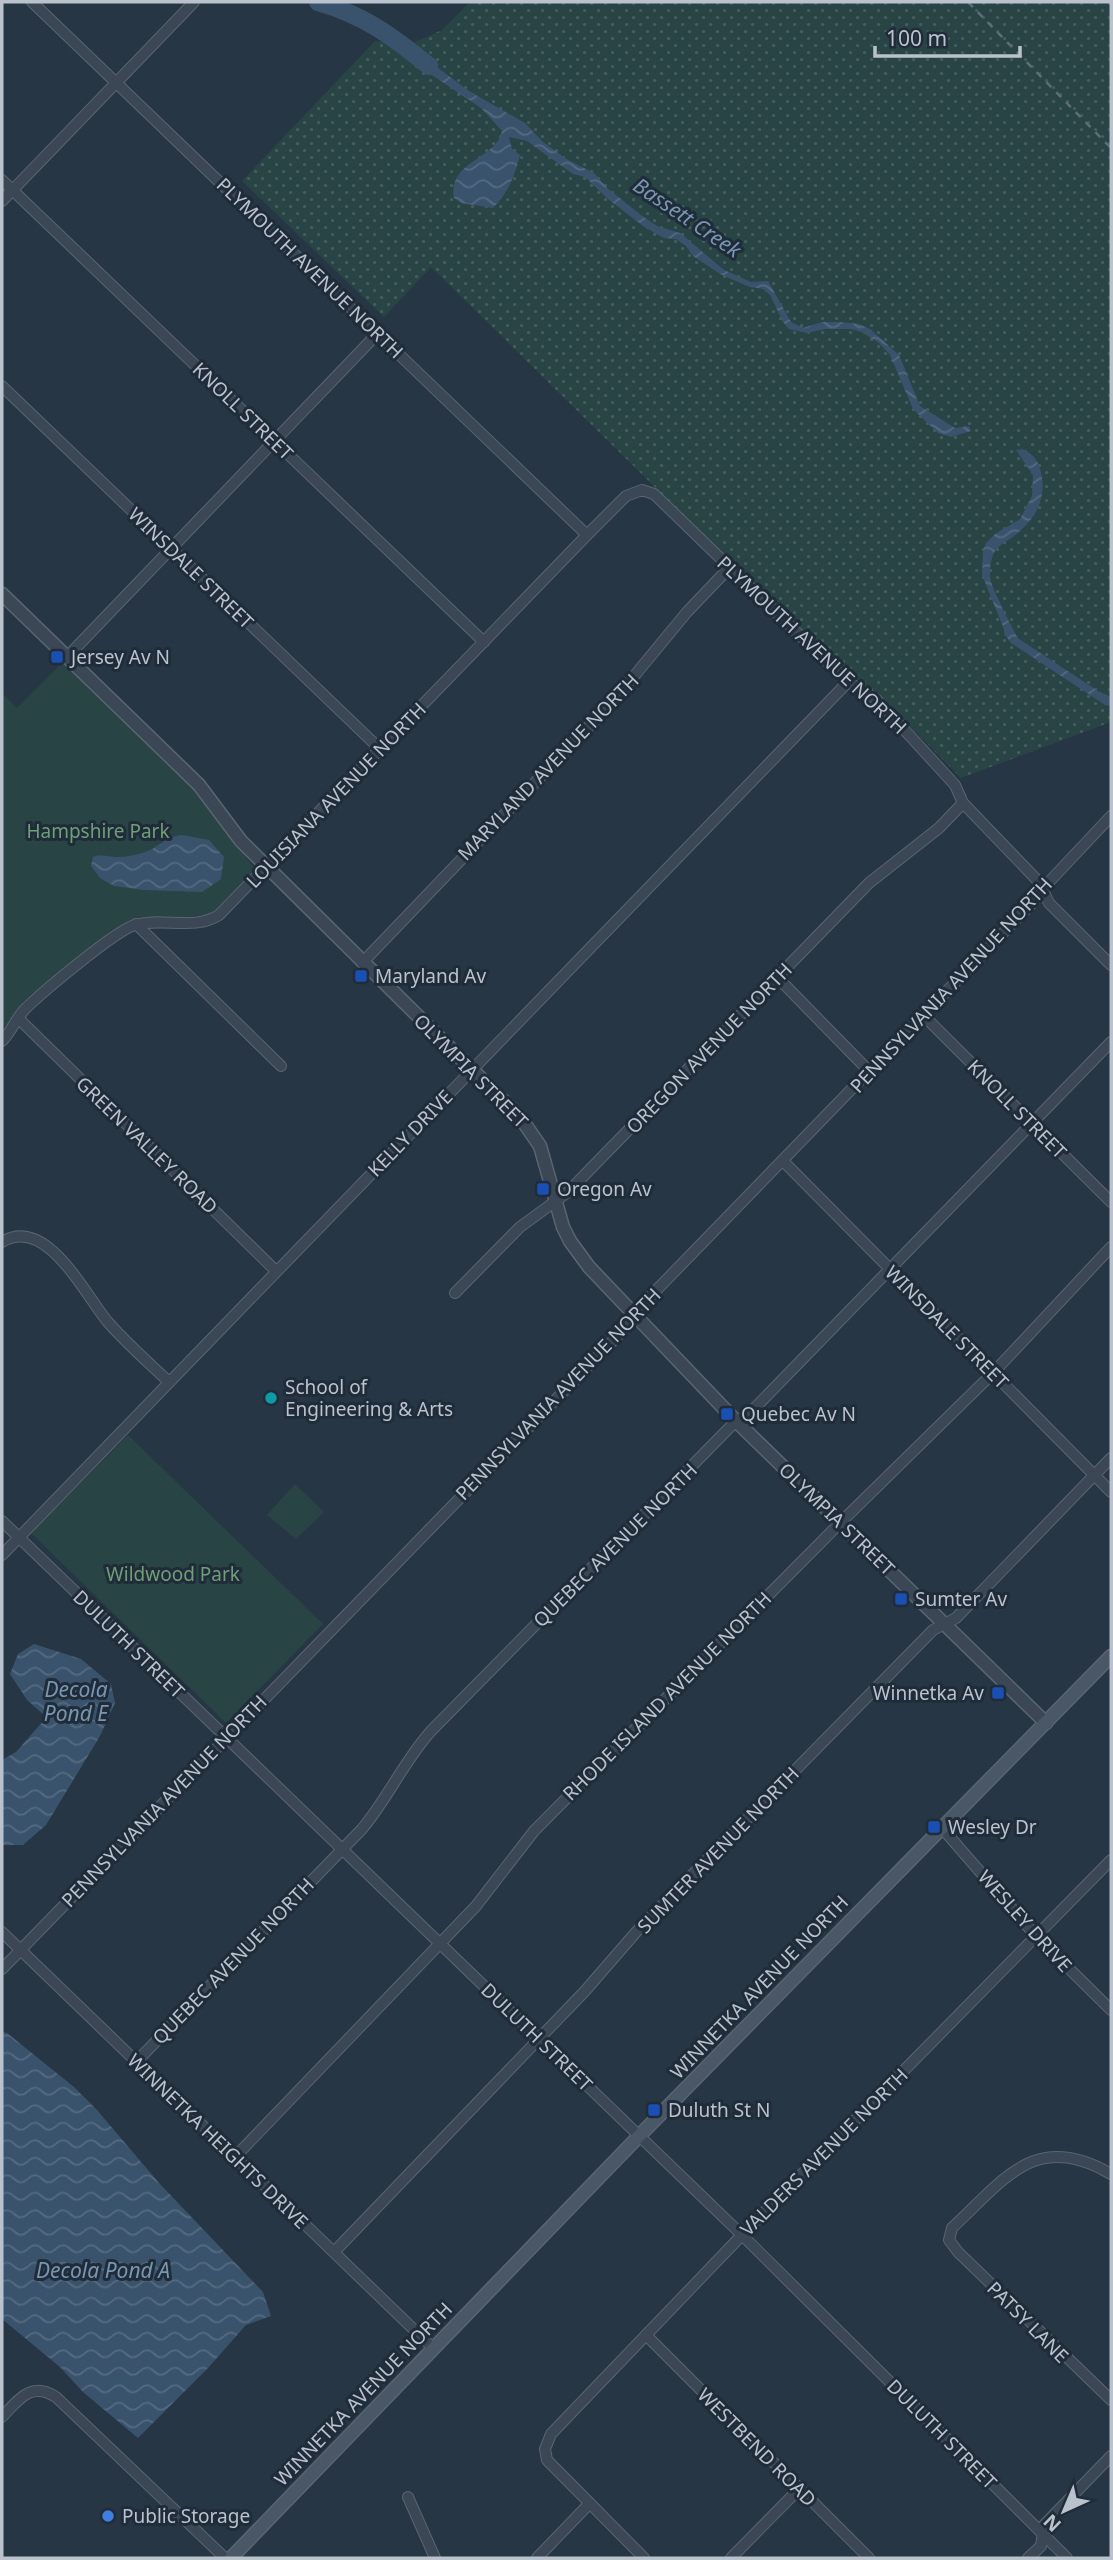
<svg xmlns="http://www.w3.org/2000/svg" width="1113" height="2560" viewBox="0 0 1113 2560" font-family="'Noto Sans',sans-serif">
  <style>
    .grass { fill: url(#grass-dots) }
    .park { fill: #294445 }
    .water { fill: url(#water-waves) }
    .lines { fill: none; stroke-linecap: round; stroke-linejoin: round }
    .river { stroke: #3a536c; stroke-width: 18 }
    .minor-casing { stroke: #5a6571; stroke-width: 12 }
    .tertiary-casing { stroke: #5a6571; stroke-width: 15 }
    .secondary-casing { stroke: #5a6571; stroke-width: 15 }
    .minor { stroke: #3b4754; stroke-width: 10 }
    .tertiary { stroke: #3b4754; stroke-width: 12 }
    .secondary { stroke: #495767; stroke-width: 12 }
    .rail { stroke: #5d6c7b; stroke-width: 2.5; stroke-dasharray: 7 7; stroke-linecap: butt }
    .transit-dot { fill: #1a4fb4; stroke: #202c39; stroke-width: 2.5 }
    .culture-dot { fill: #0f9aa8; stroke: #202c39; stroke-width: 2.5 }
    .shop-dot { fill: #3f7fe0; stroke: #202c39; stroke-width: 2.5 }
    .labels { text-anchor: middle; stroke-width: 6; stroke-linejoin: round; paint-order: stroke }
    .street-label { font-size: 19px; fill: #b9c2cd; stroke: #202c39 }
    .poi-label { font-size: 19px; fill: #b9c2cd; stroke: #202c39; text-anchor: start }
    .park-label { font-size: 19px; fill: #6f9f76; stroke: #202c39 }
    .water-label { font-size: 21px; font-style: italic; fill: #7896b1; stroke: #202c39 }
  </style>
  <defs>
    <pattern id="grass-dots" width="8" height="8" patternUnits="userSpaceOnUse" patternTransform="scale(1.75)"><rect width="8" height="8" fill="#294445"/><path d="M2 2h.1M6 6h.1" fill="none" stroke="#465d5f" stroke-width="1.8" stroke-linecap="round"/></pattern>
    <pattern id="water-waves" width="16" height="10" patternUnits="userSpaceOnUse" patternTransform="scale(1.75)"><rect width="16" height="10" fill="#3a536c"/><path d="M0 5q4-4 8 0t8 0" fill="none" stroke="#546a80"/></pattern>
  </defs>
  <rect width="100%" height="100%" fill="#273644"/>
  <polygon class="grass" points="470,2 1111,2 1111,722 961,778 882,698 832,661 431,267 384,317 242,181 375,41 415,42 442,30"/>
  <g class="park">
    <polygon points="63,662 196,792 255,869 216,910 209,915 135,921 112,930 22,1002 6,1027 2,1023 2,693 17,708"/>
    <polygon points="128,1435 323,1624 226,1723 31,1533"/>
    <polygon points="295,1484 324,1512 296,1539 267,1515"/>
  </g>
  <g class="water">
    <path d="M417,47L434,65L469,91L525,123L543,142L568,160L594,173L607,188L641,215L657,226L680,233L724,270L751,282L768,281L791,322L803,328L822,322H839L859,324L870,329L899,355L920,406L955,428L969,426L971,431L951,437L938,433L913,409L890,355L879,343L862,332L851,329H825L807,333L789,329L783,322L770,295L763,289L750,287L722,275L693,256L686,246L676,239L664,238L643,226L608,199L585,177L573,174L527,141L509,137L512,149L520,155C514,177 509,192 493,208L461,203L454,198C447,161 497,159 502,131L481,108L432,75L408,54Z"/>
    <path d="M1022,449C1036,455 1040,464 1042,478C1046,503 1032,522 1013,537C1005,542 997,546 993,555C990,562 989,574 991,582C992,587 1016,637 1019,639L1098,691L1111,697V706L1105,705L1011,643L1004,634V629L982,575L983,551L986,543L995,534L1020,519L1032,496L1033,475L1016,450Z"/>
    <path d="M182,835L209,840L224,857L221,879L202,892L144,890L114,886L100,878L91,866L93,857C103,853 110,858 120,857C127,857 135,855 142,853C158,849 165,836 182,835Z"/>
    <polygon points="34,1644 81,1659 111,1684 115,1703 100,1736 46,1825 23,1845 2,1845 2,1760 16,1752 45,1719 43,1714 27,1700 10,1674 18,1654"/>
    <polygon points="2,2032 7,2033 74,2087 97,2110 159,2183 263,2292 271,2316 246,2325 208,2368 138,2438 83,2392 60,2367 2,2319"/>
  </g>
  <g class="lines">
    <path class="river" d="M318,2C364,15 392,36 429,66"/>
    <defs>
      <g id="minor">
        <polyline points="32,2 587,535"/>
        <polyline points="2,180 484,642"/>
        <polyline points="2,201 194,2"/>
        <polyline points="2,386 380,749"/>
        <polyline points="67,657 378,333"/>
        <polyline points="136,924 281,1066"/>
        <polyline points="362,963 616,698 687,612 729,568"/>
        <polyline points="777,977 870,1072"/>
        <polyline points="924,1016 1111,1202"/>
        <polyline points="19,1019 276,1271"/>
        <path d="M2,1041C12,1031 17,1016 27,1007C44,991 116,930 135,925C162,917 194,931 219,915L587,535L626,496L642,490L654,494L848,682L876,699L955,785L963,803L1039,882L1049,903L1111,965"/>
        <polyline points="783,1161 1111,1492"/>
        <path d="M2,1242C46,1215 84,1293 107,1321C126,1343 148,1362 169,1382"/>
        <polyline points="455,1293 520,1227 568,1192 869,883 939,828 963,803"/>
        <polyline points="2,1521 742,2235 1067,2558"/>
        <polyline points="2,1555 848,682"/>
        <polyline points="942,1828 1036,1936 1111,2010"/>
        <polyline points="2,1932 434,2349"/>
        <polyline points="2,1969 636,1317 641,1306 1043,892 1049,882 1111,816"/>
        <path d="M136,2062L362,1829C388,1798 404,1761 431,1731L736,1421L747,1416L1111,1042"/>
        <polyline points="235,2157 476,1906 534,1831 841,1522 993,1373 1111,1247"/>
        <path d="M1111,2174C1035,2130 1005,2179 952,2228L949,2240L958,2252L1111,2400"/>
        <polyline points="334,2252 585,1991 637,1931 933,1630 956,1618 1111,1458"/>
        <polyline points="646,2335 869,2558"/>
        <path d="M2,2417C19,2399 31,2381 56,2397L225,2558"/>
        <polyline points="408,2497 435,2558"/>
        <polyline points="537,2558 589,2504"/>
        <polyline points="644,2558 547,2460 545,2449 551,2434 742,2235 1111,1860"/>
        <polyline points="731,2558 799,2489"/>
        <polyline points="1028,2558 1041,2546 1044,2525 1111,2456"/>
      </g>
      <polyline id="tertiary" points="2,594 199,785 241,841 520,1117 540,1146 563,1227 570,1241 589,1267 736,1421 1046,1723"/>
      <polyline id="secondary" points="231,2558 640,2135 1111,1656"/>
    </defs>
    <use href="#minor" class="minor-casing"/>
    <use href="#tertiary" class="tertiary-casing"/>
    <use href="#secondary" class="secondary-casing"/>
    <use href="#minor" class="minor"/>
    <use href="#tertiary" class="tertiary"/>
    <use href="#secondary" class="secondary"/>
    <polyline class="rail" points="968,2 1111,148"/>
  </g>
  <g class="transit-dot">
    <rect x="50" y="650" width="14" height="14" rx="3.5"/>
    <rect x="354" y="969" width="14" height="14" rx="3.5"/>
    <rect x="536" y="1182" width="14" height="14" rx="3.5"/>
    <rect x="720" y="1407" width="14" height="14" rx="3.5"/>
    <rect x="894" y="1592" width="14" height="14" rx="3.5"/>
    <rect x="991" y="1686" width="14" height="14" rx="3.5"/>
    <rect x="927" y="1820" width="14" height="14" rx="3.5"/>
    <rect x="647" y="2103" width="14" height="14" rx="3.5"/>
  </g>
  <circle class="culture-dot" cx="271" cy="1398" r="7"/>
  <circle class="shop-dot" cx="108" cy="2516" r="7"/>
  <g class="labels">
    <g class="street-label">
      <text transform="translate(310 268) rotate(44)" y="7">PLYMOUTH AVENUE NORTH</text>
      <text transform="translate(243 411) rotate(44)" y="7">KNOLL STREET</text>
      <text transform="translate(191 568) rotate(44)" y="7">WINSDALE STREET</text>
      <text transform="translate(812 645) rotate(43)" y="7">PLYMOUTH AVENUE NORTH</text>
      <text transform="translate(548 767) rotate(-46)" y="7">MARYLAND AVENUE NORTH</text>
      <text transform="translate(336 795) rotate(-46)" y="7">LOUISIANA AVENUE NORTH</text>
      <text transform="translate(951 985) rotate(-47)" y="7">PENNSYLVANIA AVENUE NORTH</text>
      <text transform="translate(709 1048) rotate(-46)" y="7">OREGON AVENUE NORTH</text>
      <text transform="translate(471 1071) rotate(45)" y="7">OLYMPIA STREET</text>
      <text transform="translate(1017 1109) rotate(45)" y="7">KNOLL STREET</text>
      <text transform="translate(410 1133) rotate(-46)" y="7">KELLY DRIVE</text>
      <text transform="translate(147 1145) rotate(44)" y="7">GREEN VALLEY ROAD</text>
      <text transform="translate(947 1327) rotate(45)" y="7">WINSDALE STREET</text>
      <text transform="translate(558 1394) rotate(-46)" y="7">PENNSYLVANIA AVENUE NORTH</text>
      <text transform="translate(837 1519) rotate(44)" y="7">OLYMPIA STREET</text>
      <text transform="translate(615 1545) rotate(-45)" y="7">QUEBEC AVENUE NORTH</text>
      <text transform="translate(129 1644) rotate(44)" y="7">DULUTH STREET</text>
      <text transform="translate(667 1696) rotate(-45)" y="7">RHODE ISLAND AVENUE NORTH</text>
      <text transform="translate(164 1801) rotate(-46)" y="7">PENNSYLVANIA AVENUE NORTH</text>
      <text transform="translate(718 1850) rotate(-46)" y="7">SUMTER AVENUE NORTH</text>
      <text transform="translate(1025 1921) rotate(48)" y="7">WESLEY DRIVE</text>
      <text transform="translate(233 1961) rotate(-46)" y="7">QUEBEC AVENUE NORTH</text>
      <text transform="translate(759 1987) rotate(-46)" y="7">WINNETKA AVENUE NORTH</text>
      <text transform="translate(537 2037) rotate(44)" y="7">DULUTH STREET</text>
      <text transform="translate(218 2141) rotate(44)" y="7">WINNETKA HEIGHTS DRIVE</text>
      <text transform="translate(824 2152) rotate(-45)" y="7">VALDERS AVENUE NORTH</text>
      <text transform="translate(1028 2322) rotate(45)" y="7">PATSY LANE</text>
      <text transform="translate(363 2394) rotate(-46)" y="7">WINNETKA AVENUE NORTH</text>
      <text transform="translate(942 2434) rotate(45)" y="7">DULUTH STREET</text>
      <text transform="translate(757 2447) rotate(45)" y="7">WESTBEND ROAD</text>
    </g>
    <g class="poi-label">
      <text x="71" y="664">Jersey Av N</text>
      <text x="375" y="983">Maryland Av</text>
      <text x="557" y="1196">Oregon Av</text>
      <text x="285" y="1394">School of<tspan x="285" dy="22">Engineering &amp; Arts</tspan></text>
      <text x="741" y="1421">Quebec Av N</text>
      <text x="915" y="1606">Sumter Av</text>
      <text x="984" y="1700" text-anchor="end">Winnetka Av</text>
      <text x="948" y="1834">Wesley Dr</text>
      <text x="668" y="2117">Duluth St N</text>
      <text x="122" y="2523">Public Storage</text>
    </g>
    <g class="park-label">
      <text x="98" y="838">Hampshire Park</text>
      <text x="173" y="1581">Wildwood Park</text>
    </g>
    <g class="water-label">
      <text transform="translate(687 218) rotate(34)" y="7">Bassett Creek</text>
      <text x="76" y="1697">Decola<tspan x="76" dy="24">Pond E</tspan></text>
      <text x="103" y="2278">Decola Pond A</text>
    </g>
  </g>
  <rect width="1113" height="2560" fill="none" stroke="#b9c2cd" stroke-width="7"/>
  <g transform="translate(1064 2511) rotate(224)" stroke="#202c39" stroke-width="5" paint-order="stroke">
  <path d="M0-5L12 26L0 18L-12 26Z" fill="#b9c2cd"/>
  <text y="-10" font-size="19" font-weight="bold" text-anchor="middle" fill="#b9c2cd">N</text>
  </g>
  <path d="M875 46v10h145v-10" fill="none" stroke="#b9c2cd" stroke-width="3.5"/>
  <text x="886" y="46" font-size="21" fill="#b9c2cd" stroke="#202c39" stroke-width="5" paint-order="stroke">100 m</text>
</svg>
